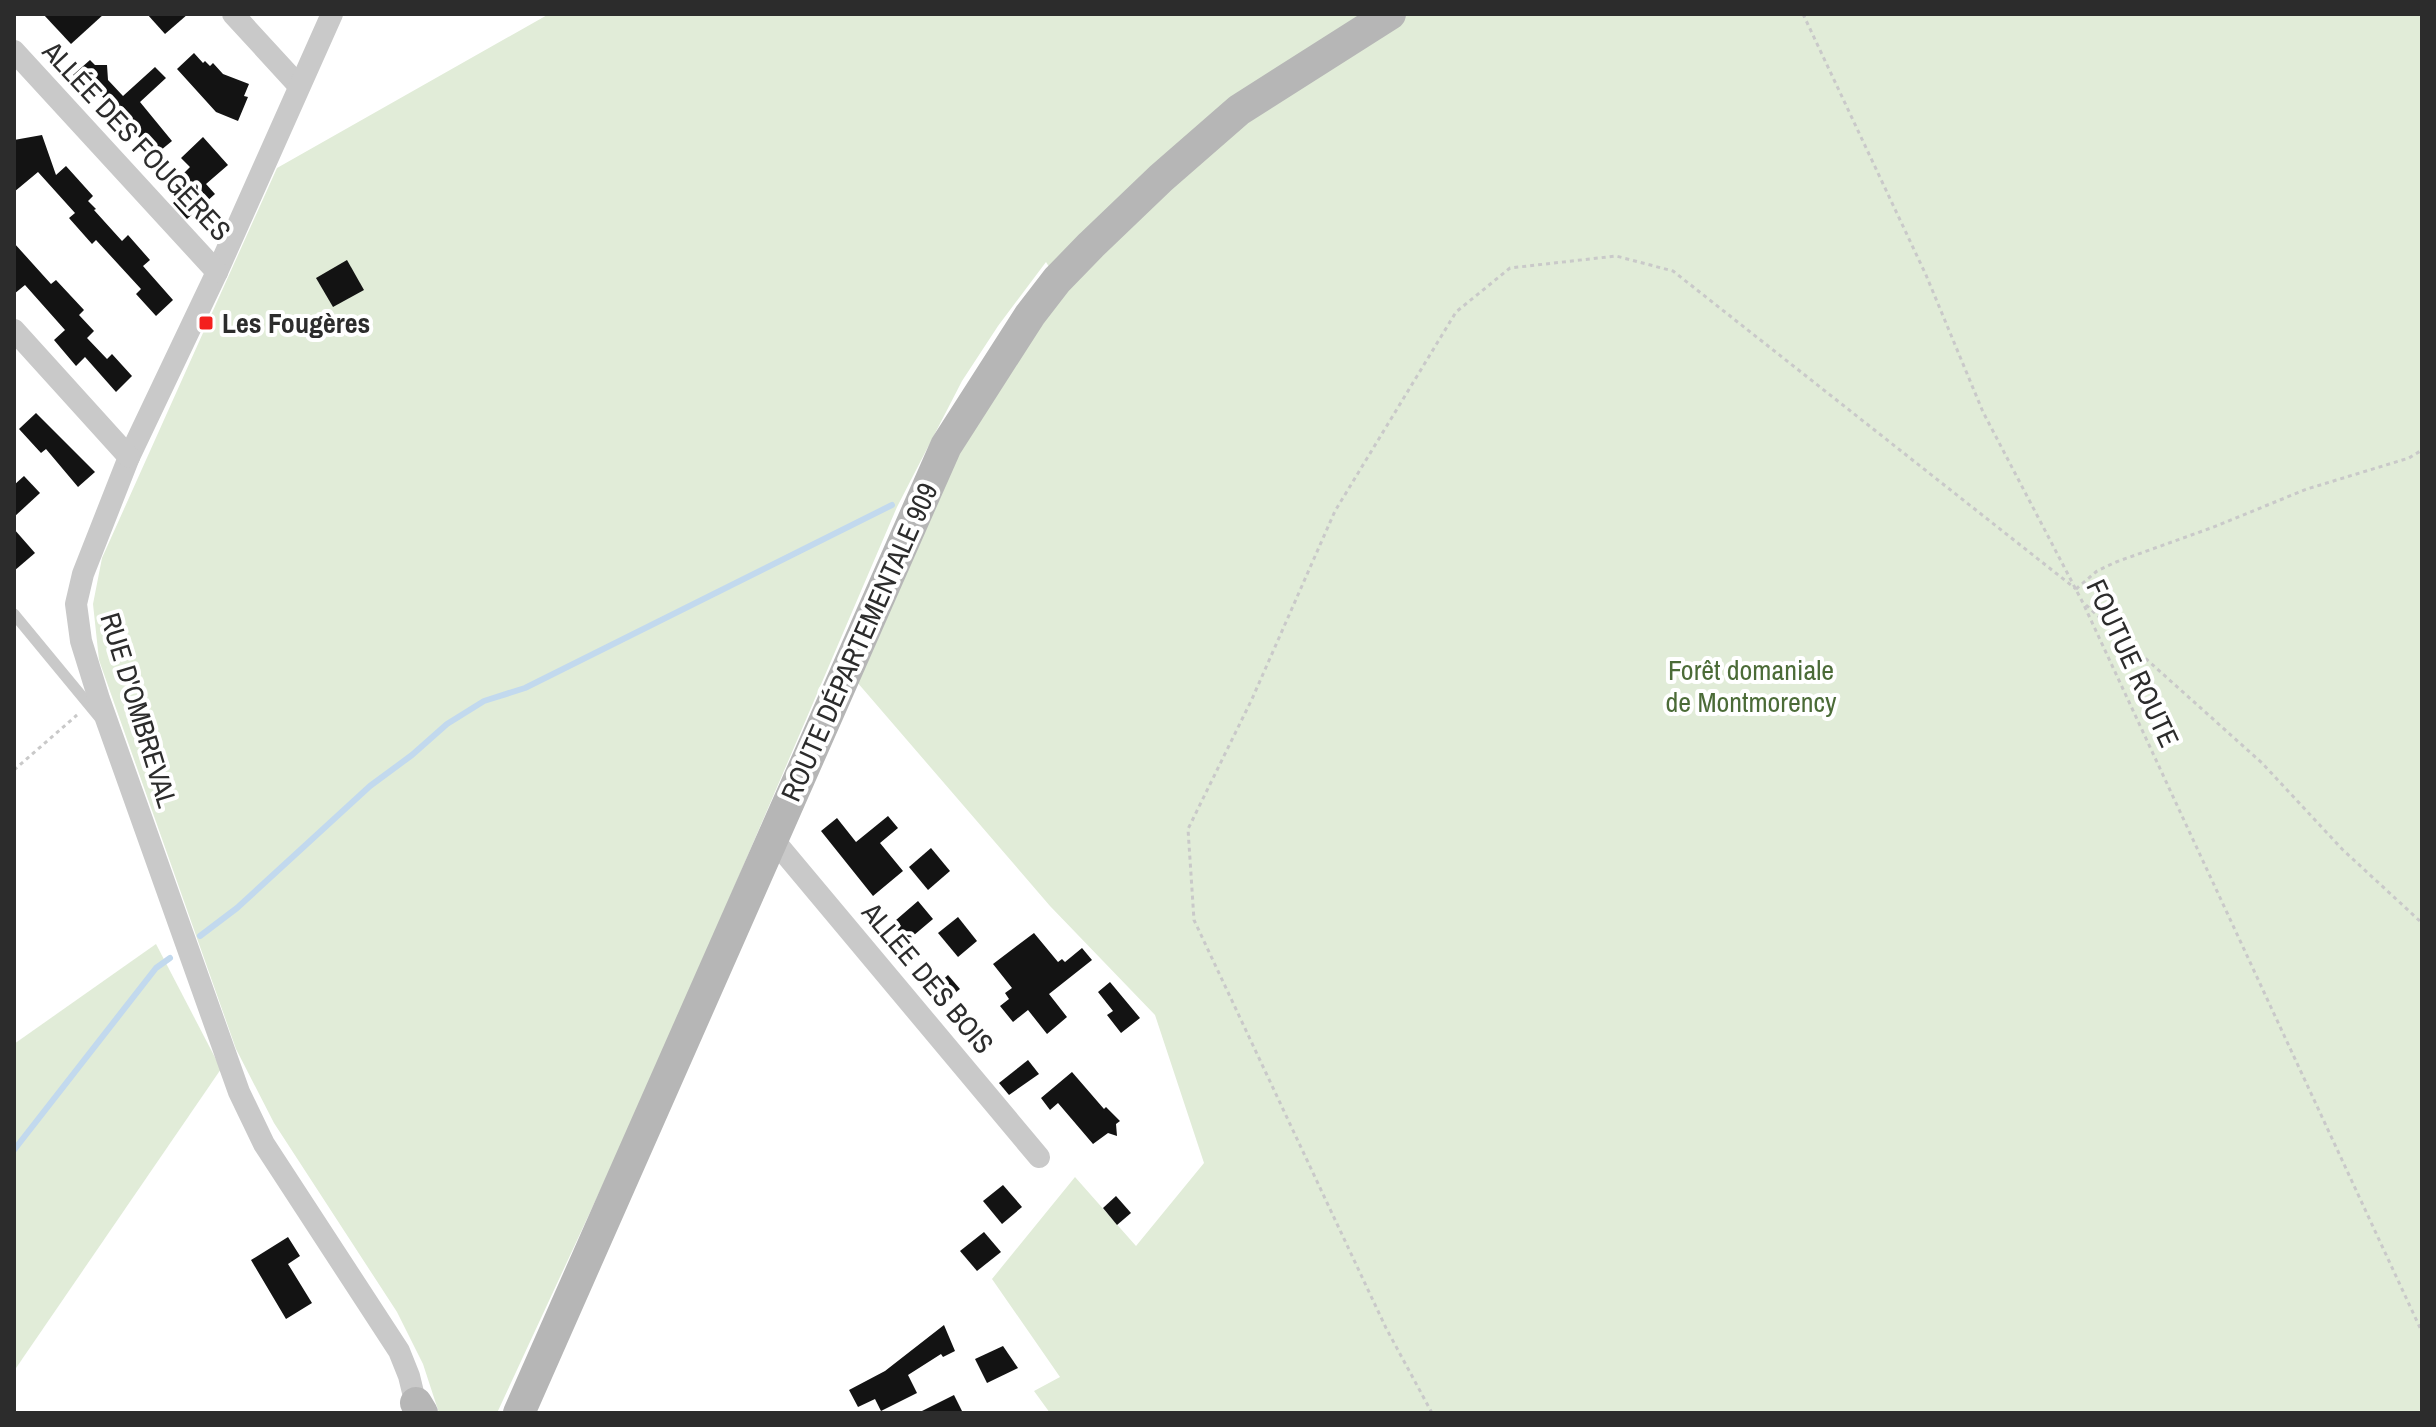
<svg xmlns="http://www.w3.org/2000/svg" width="2436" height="1427" viewBox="0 0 2436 1427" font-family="'Archivo Narrow',sans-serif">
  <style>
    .green { fill: #e1ecd8 }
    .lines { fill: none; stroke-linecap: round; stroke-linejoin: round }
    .stream { stroke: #c2d9ee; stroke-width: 6 }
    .building { fill: #131313 }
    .path { stroke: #c9c9c9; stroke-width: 3; stroke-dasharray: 4 4; stroke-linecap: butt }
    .service { stroke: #c9c9c9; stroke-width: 11 }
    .minor { stroke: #c9c9c9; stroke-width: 22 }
    .secondary { stroke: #b6b6b6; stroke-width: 32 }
    .poi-dot { fill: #f4201e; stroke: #fff; stroke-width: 3 }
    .labels { text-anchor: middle; stroke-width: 8; stroke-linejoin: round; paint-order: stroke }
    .street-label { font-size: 28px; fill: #2c2c2c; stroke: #fff }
    .poi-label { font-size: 28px; font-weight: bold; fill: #2c2c2c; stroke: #fff; text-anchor: start }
    .park-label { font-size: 28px; fill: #4b6b37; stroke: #fff }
  </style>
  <rect width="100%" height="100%" fill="#fff"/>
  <g class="green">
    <polygon points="549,14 2422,14 2422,1413 1050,1413 1034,1391 1060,1377 992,1279 1075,1177 1136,1246 1204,1163 1155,1015 1050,906 838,660 1057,280 1046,262 998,326 962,381 897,507 655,1072 497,1413 439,1413 423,1364 397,1312 274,1123 236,1049 99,660 93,604 102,558 277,168"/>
    <polygon points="156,944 221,1069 14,1371 14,1044"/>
  </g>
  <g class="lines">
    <g class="stream">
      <polyline points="200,936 237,908 370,786 412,755 447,724 484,701 525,688 892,505"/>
      <polyline points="14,1150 156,968 170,958"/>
    </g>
  </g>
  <g class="building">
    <polygon points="43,14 104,14 71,44"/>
    <polygon points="147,14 188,14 165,34"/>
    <polygon points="194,53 203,63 205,61 210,66 213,63 223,74 249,84 244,96 248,97 238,121 216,112 177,69"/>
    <polygon points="90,60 95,65 107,65 108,80 123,96 155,67 166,78 140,102 172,141 155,155 100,94 92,101 81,89 83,87 73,75"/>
    <polygon points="42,135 56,175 66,166 93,196 88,201 96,209 94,210 122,241 128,235 150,260 143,266 173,300 156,316 136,294 141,289 96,240 92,244 69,218 75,213 38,172 14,192 14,140"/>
    <polygon points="203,137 228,165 206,184 215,194 187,219 173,203 187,191 177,180 190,167 181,158"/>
    <polygon points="14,243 51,284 56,280 84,310 79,315 94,331 87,338 107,359 112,354 132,376 116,392 85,357 76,366 54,340 65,330 25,285 14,294"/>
    <polygon points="347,260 364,290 333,307 316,278"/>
    <polygon points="36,413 95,472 78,487 46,449 41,453 19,429"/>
    <polygon points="24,476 40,493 14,517 14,485"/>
    <polygon points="14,529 35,553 14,571"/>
    <polygon points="888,816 898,828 880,843 903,871 873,896 821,831 837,818 856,842"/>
    <polygon points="931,848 950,871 928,890 909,867"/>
    <polygon points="918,901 933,919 907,941 897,929 901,926 896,920"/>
    <polygon points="958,917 977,941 958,957 938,933"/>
    <polygon points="1034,933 1058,962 1062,959 1065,962 1082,948 1092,960 1049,994 1067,1017 1047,1034 1028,1010 1013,1022 1000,1006 1009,999 1005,993 1012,988 993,964"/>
    <polygon points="948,975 960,989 946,1000 935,987"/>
    <polygon points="1110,982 1140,1018 1121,1033 1107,1015 1113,1011 1098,992"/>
    <polygon points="1028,1060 1039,1074 1009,1095 999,1083"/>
    <polygon points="1072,1072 1104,1109 1106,1107 1120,1121 1116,1124 1117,1136 1108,1133 1093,1144 1058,1103 1050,1110 1041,1098"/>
    <polygon points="1003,1185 1022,1207 1002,1224 983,1201"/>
    <polygon points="1116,1196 1131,1213 1117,1225 1103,1208"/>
    <polygon points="984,1232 1001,1252 977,1271 960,1251"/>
    <polygon points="288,1237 300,1256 288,1264 312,1303 286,1319 251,1260"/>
    <polygon points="944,1325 955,1351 943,1357 941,1354 908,1375 917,1393 881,1411 875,1399 858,1407 849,1390 885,1371"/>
    <polygon points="1003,1346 1018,1368 987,1383 975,1359"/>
    <polygon points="954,1395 963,1413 918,1413"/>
  </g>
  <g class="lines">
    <g class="path">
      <polyline points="1803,14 1926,275 1983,412 2083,603 2422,1332"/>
      <polyline points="2076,589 2097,571 2116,562 2211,528 2307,489 2409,458 2422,450"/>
      <polyline points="2086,605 2262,763 2342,849 2422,923"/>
      <polyline points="14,770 77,715"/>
      <polyline points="1432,1413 1386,1328 1194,920 1188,829 1252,699 1335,511 1456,312 1510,268 1616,256 1673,271 2076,589"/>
    </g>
    <polyline class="service" points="14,614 99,717"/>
    <g class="minor">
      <polyline points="233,14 299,86"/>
      <polyline points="332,14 217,272 129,457 83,574 76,604 81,641 99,699 239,1092 264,1144 399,1351 409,1376 418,1413"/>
      <polyline points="14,51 217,272"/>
      <polyline points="14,330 129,457"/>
      <polyline points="772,838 1039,1157"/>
    </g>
    <g class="secondary">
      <polyline points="416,1403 422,1413"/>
      <polyline points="519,1413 946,446 1030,315 1057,280 1091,245 1161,178 1239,110 1390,14"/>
    </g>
  </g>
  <rect class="poi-dot" x="198" y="315" width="16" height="16" rx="4"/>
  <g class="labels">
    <g class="street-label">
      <text transform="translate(137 141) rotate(47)" y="10">ALLÉE DES FOUGÈRES</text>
      <text transform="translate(859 642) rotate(-66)" y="10">ROUTE DÉPARTEMENTALE 909</text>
      <text transform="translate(2133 663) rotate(65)" y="10">FOUTUE ROUTE</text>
      <text transform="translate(139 710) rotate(73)" y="10">RUE D'OMBREVAL</text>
      <text transform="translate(928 978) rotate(50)" y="10">ALLÉE DES BOIS</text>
    </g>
    <g class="poi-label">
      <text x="222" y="333">Les Fougères</text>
    </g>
    <g class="park-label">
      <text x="1751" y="680">Forêt domaniale<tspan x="1751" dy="32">de Montmorency</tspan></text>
    </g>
  </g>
  <rect width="2436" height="1427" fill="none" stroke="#2c2c2c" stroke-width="32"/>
</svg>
